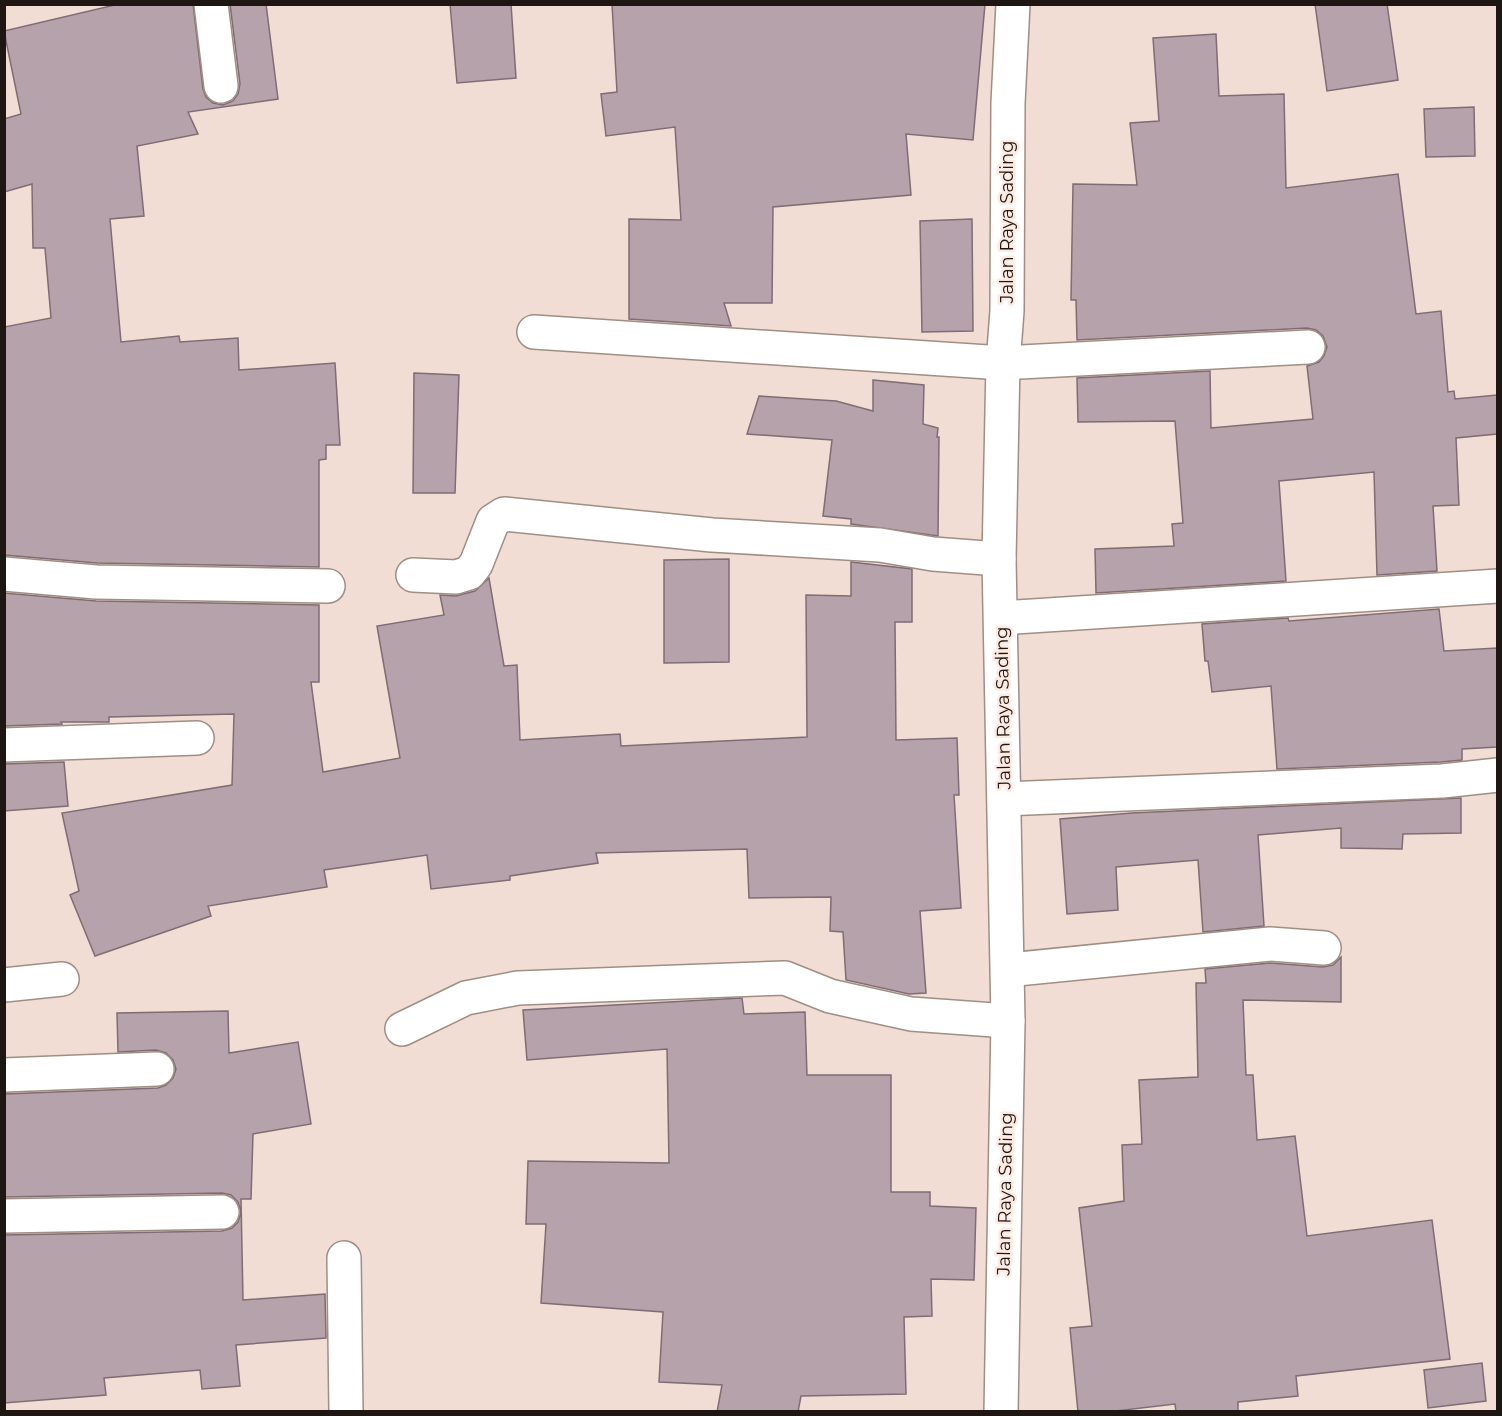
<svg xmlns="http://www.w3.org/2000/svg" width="1502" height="1416" viewBox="0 0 1502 1416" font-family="Montserrat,sans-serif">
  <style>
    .building { fill: #b6a2ab; stroke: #7f6c75; stroke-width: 1.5 }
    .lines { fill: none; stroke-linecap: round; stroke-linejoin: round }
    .minor-casing { stroke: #a08e84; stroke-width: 36 }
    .tertiary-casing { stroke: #a08e84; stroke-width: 36 }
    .minor { stroke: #fff; stroke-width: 33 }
    .tertiary { stroke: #fff; stroke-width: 33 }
    .labels { text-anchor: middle; stroke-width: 5; stroke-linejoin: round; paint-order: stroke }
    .street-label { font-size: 18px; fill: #1d1612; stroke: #feeae0 }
  </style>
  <rect width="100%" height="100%" fill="#f1ddd3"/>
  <g class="building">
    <polygon points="119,4 193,4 203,89 206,97 213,103 223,105 233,101 238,94 240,84 230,4 266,4 278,99 188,112 198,134 137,146 144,216 110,219 121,342 179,336 180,342 238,338 239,370 335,363 340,445 326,445 326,459 319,460 319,567 97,563 4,555 4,327 51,318 45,248 33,248 32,184 4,192 4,119 21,114 4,31"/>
    <polygon points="450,4 511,4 516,78 457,83"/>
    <polygon points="612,4 985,4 973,140 906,134 911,195 773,207 772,303 724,303 731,326 629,319 629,219 681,220 675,127 606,136 601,94 617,92"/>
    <polygon points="1315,4 1387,4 1398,80 1327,91"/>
    <polygon points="1216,34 1219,96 1284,94 1286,188 1398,174 1416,314 1441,311 1448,392 1454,391 1455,399 1497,395 1497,434 1456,438 1459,505 1433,506 1437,571 1377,575 1374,472 1279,481 1286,581 1096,593 1095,549 1174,546 1172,524 1183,523 1175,421 1078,422 1077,378 1210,371 1211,428 1313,419 1307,366 1319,362 1324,356 1327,347 1323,336 1316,330 1307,328 1077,340 1076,300 1071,300 1073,184 1137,185 1130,123 1159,121 1153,38"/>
    <polygon points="1474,107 1475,156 1426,157 1424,109"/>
    <polygon points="972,219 973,331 922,332 920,221"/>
    <polygon points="414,373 459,375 455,493 413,493"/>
    <polygon points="873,380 924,385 923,424 938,428 937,437 939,437 938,536 851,524 851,519 823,516 832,440 747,434 759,396 836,401 873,411"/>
    <polygon points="729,559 729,662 664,663 664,560"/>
    <polygon points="851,562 912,569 912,622 895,622 896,740 957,738 959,795 954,795 961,908 920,911 926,993 909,994 846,980 843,932 830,931 831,897 749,898 747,849 596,853 598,863 510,876 510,880 431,889 427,855 324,870 327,887 208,906 211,916 95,956 70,895 79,891 62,813 232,785 234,714 109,717 109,722 61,722 62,724 4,726 4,593 96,601 319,605 319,682 311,682 323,772 400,758 377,626 444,615 440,595 456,596 475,591 489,578 504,666 517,665 520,740 620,734 621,746 807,737 806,595 851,596"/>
    <polygon points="1439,609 1444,651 1497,648 1497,747 1462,749 1462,760 1441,762 1277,769 1271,686 1212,692 1208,661 1205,661 1202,624 1288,618 1289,621"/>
    <polygon points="64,762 68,806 4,811 4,764"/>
    <polygon points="1461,798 1461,833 1403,834 1402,849 1341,848 1341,828 1258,835 1264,926 1203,932 1198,860 1116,867 1118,910 1067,914 1060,819 1132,813"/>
    <polygon points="1341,957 1341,1002 1243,1000 1246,1075 1253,1075 1257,1140 1295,1136 1307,1236 1432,1220 1450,1359 1296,1376 1298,1396 1238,1402 1238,1412 1176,1412 1175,1404 1107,1412 1078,1412 1070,1328 1092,1326 1079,1208 1124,1201 1122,1145 1142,1144 1139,1080 1198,1077 1196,983 1206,983 1205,969 1270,963 1323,967 1333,965"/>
    <polygon points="742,998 744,1014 805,1012 807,1075 891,1075 891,1192 930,1192 930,1206 976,1208 974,1280 931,1279 932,1316 904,1317 906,1394 801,1396 798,1412 717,1412 722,1385 659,1382 663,1312 541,1303 546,1224 526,1224 528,1161 669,1163 667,1049 527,1060 523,1010"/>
    <polygon points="228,1011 229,1053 298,1042 311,1124 253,1134 251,1199 241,1199 243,1300 325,1294 326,1338 236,1345 240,1386 202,1389 200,1370 104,1378 106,1395 4,1403 4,1235 222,1231 232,1228 238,1222 241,1212 238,1202 231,1195 222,1193 4,1197 4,1094 158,1088 166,1085 173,1078 176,1069 173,1060 166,1053 156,1050 118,1052 117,1013"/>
    <polygon points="1482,1363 1486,1401 1428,1408 1424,1370"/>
  </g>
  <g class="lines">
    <defs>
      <g id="minor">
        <polyline points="211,4 221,86"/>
        <polyline points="534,332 1003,363 1308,347"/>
        <polyline points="4,574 96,582 328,586"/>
        <polyline points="413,575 456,577 469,573 476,564 493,521 504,514 712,535 880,545 933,554 999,559"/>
        <polyline points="1001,618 1498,586"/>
        <polyline points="4,745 197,738"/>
        <polyline points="1005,799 1442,781 1498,775"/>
        <polyline points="1008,970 1270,944 1324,948"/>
        <polyline points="4,985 62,979"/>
        <polyline points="402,1029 466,998 518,988 785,978 830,996 911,1014 1008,1021"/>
        <polyline points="4,1075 157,1069"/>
        <polyline points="4,1216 222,1212"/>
        <polyline points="344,1258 346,1412"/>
      </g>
      <polyline id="tertiary" points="1001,1412 1008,1021 999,559 1003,363 1007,311 1008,103 1013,4"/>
    </defs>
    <use href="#minor" class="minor-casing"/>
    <use href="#tertiary" class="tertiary-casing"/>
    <use href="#minor" class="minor"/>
    <use href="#tertiary" class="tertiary"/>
  </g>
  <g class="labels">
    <g class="street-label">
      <text transform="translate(1007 222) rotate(-90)" y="6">Jalan Raya Sading</text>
      <text transform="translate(1003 708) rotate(-91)" y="6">Jalan Raya Sading</text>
      <text transform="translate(1005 1194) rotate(-89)" y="6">Jalan Raya Sading</text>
    </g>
  </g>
  <rect width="1502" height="1416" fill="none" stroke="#1d1612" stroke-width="12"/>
</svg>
